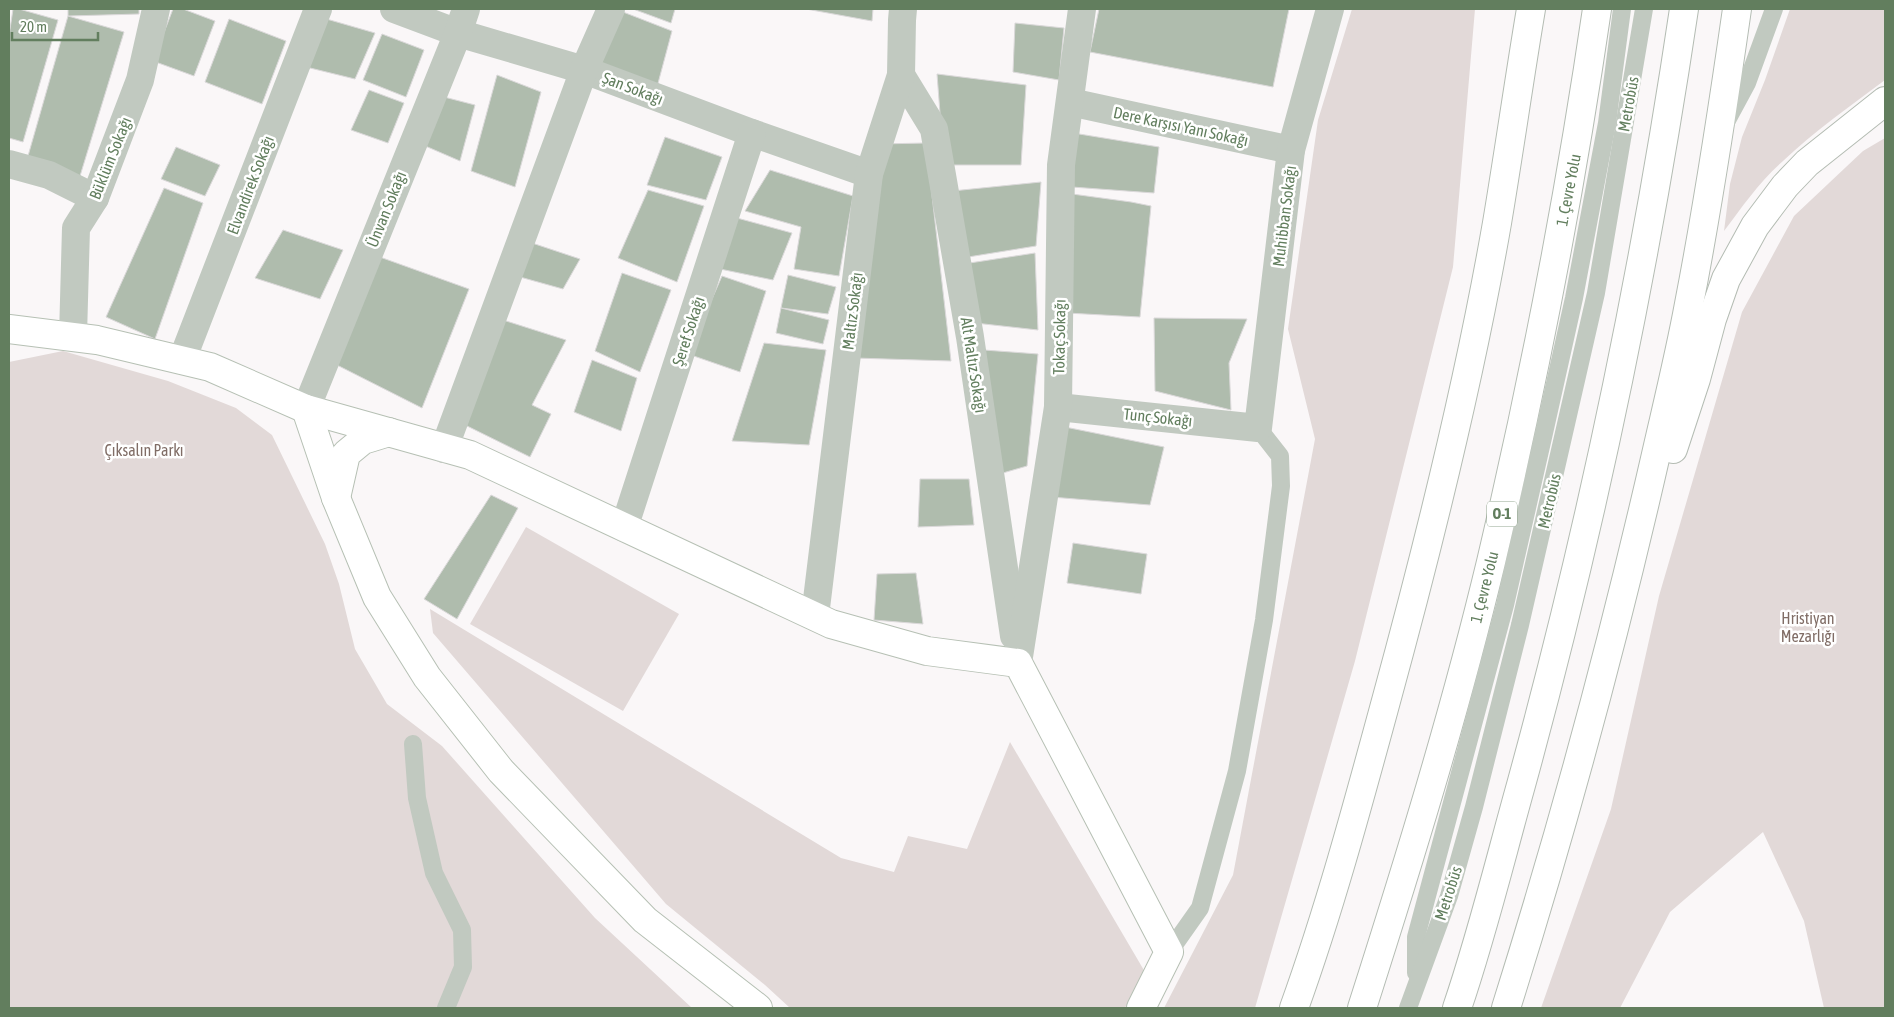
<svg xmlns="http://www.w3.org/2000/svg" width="1894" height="1017" viewBox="0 0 1894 1017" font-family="'Asap Condensed',sans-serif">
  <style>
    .green { fill: #e2d9d8 }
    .building { fill: #afbcad; stroke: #dbd9da }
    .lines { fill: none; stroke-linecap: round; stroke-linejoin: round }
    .secondary-casing { stroke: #b6c0b4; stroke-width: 30 }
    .highway-casing { stroke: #b4bcb3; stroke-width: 30 }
    .lane { stroke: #c1c9c0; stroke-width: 18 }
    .street { stroke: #c1c9c0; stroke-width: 28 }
    .secondary { stroke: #fff; stroke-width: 28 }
    .highway { stroke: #fff; stroke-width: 28 }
    .labels { text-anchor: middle; stroke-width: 5; stroke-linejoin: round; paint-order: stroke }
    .shield { fill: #fff; stroke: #91a58e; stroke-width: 1 }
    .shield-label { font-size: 15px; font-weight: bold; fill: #627e5e }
    .street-label { font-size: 16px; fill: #627e5e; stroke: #fff }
    .park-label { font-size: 16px; fill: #806d66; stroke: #fff }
  </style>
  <rect width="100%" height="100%" fill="#faf7f8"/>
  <g class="green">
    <polygon points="1352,9 1475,9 1453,267 1355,661 1255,1008 1164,1008 1233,875 1315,439 1288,329 1318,120"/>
    <path d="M1790,9H1885V80C1850,106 1815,131 1783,161C1760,181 1742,207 1724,231L1730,184L1742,137L1765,80Z"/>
    <polygon points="1885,138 1885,1008 1824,1008 1804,921 1763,832 1670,912 1620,1008 1541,1008 1611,809 1659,596 1742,312 1794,216 1863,151"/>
    <polygon points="63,351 168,381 236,408 272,435 325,544 339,584 355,649 387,704 442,746 595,918 692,1008 9,1008 9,362"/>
    <polygon points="526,527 679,614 623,711 470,624"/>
    <polygon points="430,609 841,858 894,872 908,836 967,849 1010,742 1145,972 1125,1008 790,1008 765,985 666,904 433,633"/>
  </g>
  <g class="building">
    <polygon points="13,9 19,9 58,20 23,142 9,138 9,36"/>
    <polygon points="68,9 139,9 139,14 68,16"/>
    <polygon points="173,9 183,9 215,21 194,76 153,61"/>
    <polygon points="633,9 675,9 671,23"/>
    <polygon points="806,9 873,9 872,21"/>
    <polygon points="1099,9 1289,9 1273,87 1090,52"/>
    <polygon points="623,12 672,31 657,87 598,65"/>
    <polygon points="68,16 124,32 80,176 28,156"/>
    <polygon points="323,18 375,33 355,79 302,66"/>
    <polygon points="229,19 286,41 262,104 205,82"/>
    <polygon points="1015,23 1064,28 1059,80 1013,72"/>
    <polygon points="382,34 424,50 406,97 363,80"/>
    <polygon points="937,74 1026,85 1021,165 944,165"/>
    <polygon points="497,75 541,92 515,187 471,171"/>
    <polygon points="369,90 404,103 388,143 351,130"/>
    <polygon points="444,97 475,105 460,161 423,145"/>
    <polygon points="1073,133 1159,147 1154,193 1072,187"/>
    <polygon points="665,137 722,157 706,200 647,185"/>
    <polygon points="926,143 951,361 855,358 879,144"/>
    <polygon points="176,147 220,165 205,196 161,179"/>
    <polygon points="770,170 853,196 839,276 794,269 801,227 745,211"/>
    <polygon points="1041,182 1036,246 962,258 952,191"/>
    <polygon points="164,188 203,203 155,339 106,317"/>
    <polygon points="648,190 704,206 677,282 618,258"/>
    <polygon points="1072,194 1131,202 1151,206 1140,317 1067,313"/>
    <polygon points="737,218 792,233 773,280 720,269"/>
    <polygon points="283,230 343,250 320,299 255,278"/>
    <polygon points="532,243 580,259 563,289 520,277"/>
    <polygon points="1035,253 1038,330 975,323 963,264"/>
    <polygon points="377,256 469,289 422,408 333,363"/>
    <polygon points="622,273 671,290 640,372 595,351"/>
    <polygon points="788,275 836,287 828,314 781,308"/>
    <polygon points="722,276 766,291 740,372 688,354"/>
    <polygon points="781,308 829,320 823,344 776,333"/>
    <polygon points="1154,318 1247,319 1229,363 1231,410 1155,391"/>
    <polygon points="503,320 566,340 532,405 551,414 530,457 461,423"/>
    <polygon points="764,343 826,350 809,445 732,441"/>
    <polygon points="984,350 1038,354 1027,466 996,475"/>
    <polygon points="592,360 637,378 621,431 574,412"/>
    <polygon points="1060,426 1164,447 1150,505 1051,497"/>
    <polygon points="920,479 969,479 974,525 918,527"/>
    <polygon points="491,495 518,508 457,619 424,599"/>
    <polygon points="1073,543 1147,554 1141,594 1067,583"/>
    <polygon points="916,573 923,624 874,620 877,574"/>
  </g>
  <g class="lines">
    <defs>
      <g id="secondary">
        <polyline points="9,329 97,340 210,367 306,409 470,455 831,624 927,651 1018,663 1169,952 1141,1008"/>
        <polyline points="306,409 336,498 377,597 427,677 501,771 645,920 758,1008"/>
        <polyline points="336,498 346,454 363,440 389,432"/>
      </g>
      <g id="highway">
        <polyline points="1673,449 1696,379 1712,319 1726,279 1755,226 1785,186 1807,163 1885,101"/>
        <path d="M1294,1008C1330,908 1358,804 1386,701C1429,544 1469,384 1497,223C1509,152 1519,80 1531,9"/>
        <path d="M1362,1008C1409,861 1455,712 1491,562C1534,379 1570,194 1597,9"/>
        <path d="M1457,1008C1482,935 1500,860 1521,785C1591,530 1645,271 1684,9"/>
        <path d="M1506,1008C1564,824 1614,639 1657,450C1668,402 1680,353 1689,304C1708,206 1723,107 1737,9"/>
      </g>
    </defs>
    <use href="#secondary" class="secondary-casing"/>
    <use href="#highway" class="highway-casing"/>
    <g class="lane">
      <polyline points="1726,122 1747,83 1774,9"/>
      <polyline points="413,744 417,798 434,873 462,930 463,967 446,1008"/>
      <polyline points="1169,952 1200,908 1237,771 1264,620 1281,486 1280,456 1258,428"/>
      <polyline points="1416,973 1416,937 1505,605 1544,433 1574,298 1607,123 1622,9"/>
      <polyline points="1408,1008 1449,896 1474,807 1520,625 1596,293 1644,9"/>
    </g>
    <g class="street">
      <polyline points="394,9 458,33 584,70 752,133 869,174"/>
      <polyline points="901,75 934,129 970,337 1014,636"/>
      <polyline points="1070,102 1291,150"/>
      <polyline points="9,164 49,175 95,198"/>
      <polyline points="73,336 76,228 95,198 140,80 156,9"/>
      <polyline points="182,360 318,9"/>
      <polyline points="1058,407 1258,428 1291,150 1330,9"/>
      <polyline points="306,409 458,33 466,9"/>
      <polyline points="444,449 584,70 611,9"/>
      <polyline points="624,528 752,133"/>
      <polyline points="815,616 869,174 901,75 902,20 903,9"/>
      <polyline points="1018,663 1058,407 1061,165 1082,9"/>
    </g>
    <use href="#secondary" class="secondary"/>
    <use href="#highway" class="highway"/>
  </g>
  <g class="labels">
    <rect class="shield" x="1487" y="501.5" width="30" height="25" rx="4"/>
    <g class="shield-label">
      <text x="1502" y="519">O-1</text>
    </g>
    <g class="street-label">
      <text transform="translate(633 88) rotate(21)" y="6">Şan Sokağı</text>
      <text transform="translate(1628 104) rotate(-80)" y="6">Metrobüs</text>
      <text transform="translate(1181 126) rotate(12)" y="6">Dere Karşısı Yanı Sokağı</text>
      <text transform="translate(110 158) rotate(-68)" y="6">Büklüm Sokağı</text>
      <text transform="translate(250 185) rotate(-69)" y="6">Elvandirek Sokağı</text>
      <text transform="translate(1568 190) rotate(-79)" y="6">1. Çevre Yolu</text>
      <text transform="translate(386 209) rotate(-68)" y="6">Ünvan Sokağı</text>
      <text transform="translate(1284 216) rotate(-83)" y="6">Muhibban Sokağı</text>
      <text transform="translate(852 311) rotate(-83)" y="6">Maltız Sokağı</text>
      <text transform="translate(688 331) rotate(-72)" y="6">Şeref Sokağı</text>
      <text transform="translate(1059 337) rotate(-89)" y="6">Tokaç Sokağı</text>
      <text transform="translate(974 365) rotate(81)" y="6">Alt Maltız Sokağı</text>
      <text transform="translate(1158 417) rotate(6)" y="6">Tunç Sokağı</text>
      <text transform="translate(1549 501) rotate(-77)" y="6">Metrobüs</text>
      <text transform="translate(1484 587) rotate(-76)" y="6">1. Çevre Yolu</text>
      <text transform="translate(1448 893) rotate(-72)" y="6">Metrobüs</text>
    </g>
    <g class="park-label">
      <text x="144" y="456">Çıksalın Parkı</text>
      <text x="1808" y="624">Hristiyan<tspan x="1808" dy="18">Mezarlığı</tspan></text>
    </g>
  </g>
  <rect width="1894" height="1017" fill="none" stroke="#627e5e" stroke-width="20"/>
  <path d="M12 32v8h86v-8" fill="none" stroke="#627e5e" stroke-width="2.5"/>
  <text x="20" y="32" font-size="15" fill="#627e5e" stroke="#ffffff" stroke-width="4" paint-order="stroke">20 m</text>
</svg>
